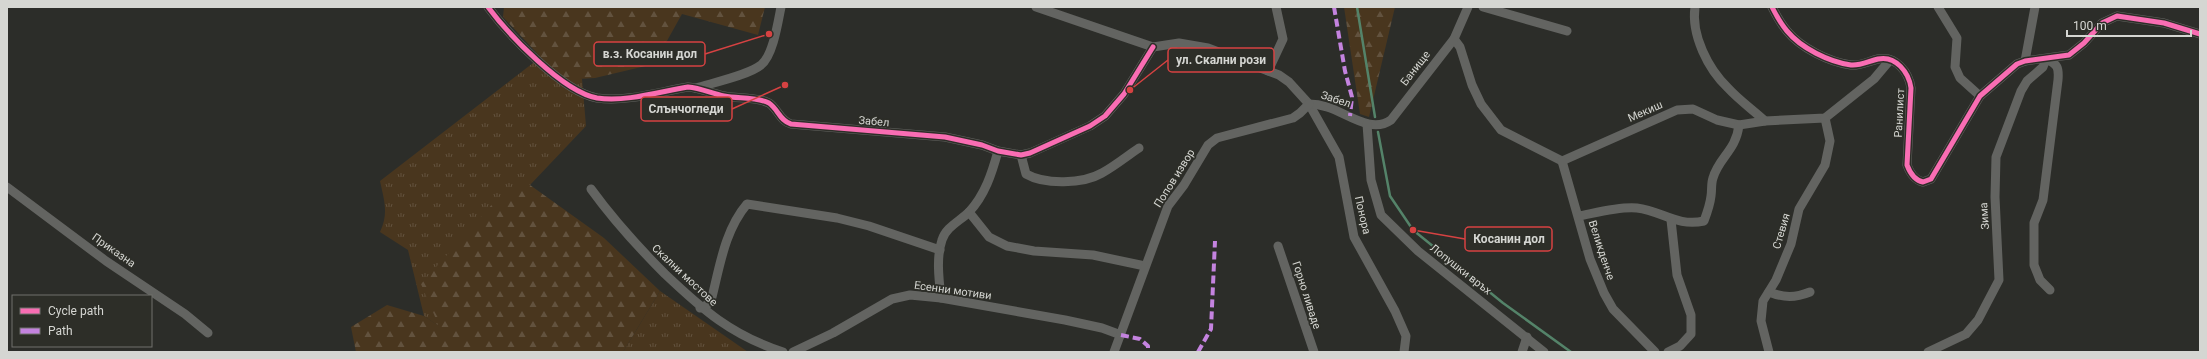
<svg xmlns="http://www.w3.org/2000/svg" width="2207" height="359" viewBox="0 0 2207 359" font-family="Roboto,sans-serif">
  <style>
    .grass { fill: url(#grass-tufts) }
    .forest { fill: url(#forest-firs) }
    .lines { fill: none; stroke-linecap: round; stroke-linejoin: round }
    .stream { stroke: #548369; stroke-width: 2.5 }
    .minor { stroke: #636461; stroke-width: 9 }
    .quiet { stroke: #c483df; stroke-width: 4; stroke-dasharray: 8 4; stroke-linecap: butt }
    .cycleway-casing { stroke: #2d2e28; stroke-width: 8 }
    .cycleway { stroke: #f96db3; stroke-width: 5 }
    .labels { text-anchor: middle; stroke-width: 3.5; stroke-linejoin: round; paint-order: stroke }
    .street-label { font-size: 11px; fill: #d5d6d2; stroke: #2d2e28 }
    .leader { fill: none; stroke: #d64242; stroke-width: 1.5 }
    .callout-dot { fill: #d64242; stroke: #2d2e28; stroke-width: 1.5 }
    .callout { fill: #2d2e28; stroke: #d64242; stroke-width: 1.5 }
    .callout-label { font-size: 12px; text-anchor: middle; font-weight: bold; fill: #d5d6d2 }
  </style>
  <defs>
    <pattern id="grass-tufts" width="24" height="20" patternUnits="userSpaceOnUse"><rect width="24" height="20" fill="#49361e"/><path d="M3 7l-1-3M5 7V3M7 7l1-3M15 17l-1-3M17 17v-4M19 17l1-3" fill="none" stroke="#62523e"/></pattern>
    <pattern id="forest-firs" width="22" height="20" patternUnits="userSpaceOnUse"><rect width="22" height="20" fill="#49361e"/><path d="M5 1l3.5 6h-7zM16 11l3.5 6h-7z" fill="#62523e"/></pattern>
  </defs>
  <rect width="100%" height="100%" fill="#2c2d29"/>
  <g class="grass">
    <path d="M537,60L582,79L586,126L530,185L440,327L424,316L408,250L380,232C389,213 384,200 380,181Z"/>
    <polygon points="660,291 748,352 623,352"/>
  </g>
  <g class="forest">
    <polygon points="504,7 765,7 758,35 682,14 654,64 595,78 562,80 503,17"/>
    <polygon points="1344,7 1395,7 1369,117 1360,114"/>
    <polygon points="530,185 604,238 660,291 623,352 356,352 351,327 387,305 424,316 439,326 421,284 495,201"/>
  </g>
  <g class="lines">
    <g class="stream">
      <polyline points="1357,7 1375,117"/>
      <polyline points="1378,132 1390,196 1413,230 1503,303 1571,352"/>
    </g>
    <g class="minor">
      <path d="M488,7C508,34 563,92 597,98C627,102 658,92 688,87C700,88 711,93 724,96C738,99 755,96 769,103C778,109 780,121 791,124L945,137L982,145L998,151L1021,155L1030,153L1090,126L1105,116L1124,94L1153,47"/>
      <polyline points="1036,7 1153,47 1179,43 1208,48 1279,75 1289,82 1309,104 1339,157 1354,237 1395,311 1406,336 1404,352"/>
      <polyline points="1483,7 1567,31"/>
      <path d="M1695,7C1691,35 1708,69 1728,88C1739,100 1753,110 1765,121"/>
      <path d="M1772,7C1776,15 1781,24 1787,31C1801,48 1829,62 1851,65C1860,66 1869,61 1878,59C1896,55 1909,73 1911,88L1907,165C1910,173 1914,180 1923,182L1931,179L1980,96L2017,64L2025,61L2069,55L2084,43L2102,23L2117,16L2164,23L2200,34"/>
      <polyline points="1938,7 1957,38 1955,67 1960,78 1980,96"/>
      <polyline points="1454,39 1460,47 1472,85 1481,104 1501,130 1562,161"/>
      <polyline points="2025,61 2035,7"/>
      <polyline points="1268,71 1283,39 1276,7"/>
      <path d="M696,88C712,83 749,75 761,65C773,56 778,22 781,7"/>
      <path d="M1309,104C1315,104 1321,105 1327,107C1347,113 1371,134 1391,120L1454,39L1468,7"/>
      <polyline points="1367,124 1371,180 1381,215 1418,251 1544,352"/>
      <path d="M1021,155L1026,174C1045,185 1083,184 1102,173C1115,166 1127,156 1139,148"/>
      <polyline points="1562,161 1677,110 1693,109 1717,120 1739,125 1765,121 1825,118 1874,79 1890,60"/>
      <polyline points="1562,161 1590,259 1604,293 1613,309 1655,352"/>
      <polyline points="7,187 106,261 185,314 208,333"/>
      <path d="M591,189C615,222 636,245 665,274C703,310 731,335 783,352"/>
      <polyline points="969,212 989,237 1007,246 1034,251 1093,255 1145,266"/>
      <path d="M1579,216C1595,213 1620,206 1637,208C1662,211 1677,227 1704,221C1707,213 1710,205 1711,196C1712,190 1711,183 1713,178C1719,157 1736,151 1739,125"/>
      <polyline points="1278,246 1314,352"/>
      <path d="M1769,292C1784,298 1795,298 1810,292"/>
      <path d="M941,298C939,280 936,257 942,240C946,227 960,221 969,212C985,195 992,173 998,151"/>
      <path d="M700,308L707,305L712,297C720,265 725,230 747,204L837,218L869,226L940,250"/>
      <polyline points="793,352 833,333 892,299 910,295 941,298 1065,320 1102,328 1121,335"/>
      <polyline points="1114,352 1168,206 1184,185 1208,145 1217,138 1293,118 1300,113 1309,104"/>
      <polyline points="1522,352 1527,337"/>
      <polyline points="1668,352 1680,346 1691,334 1691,315 1677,275 1671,220"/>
      <polyline points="1769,352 1761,321 1763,301 1776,280 1791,244 1799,209 1825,165 1830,141 1825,118"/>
      <path d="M1928,352L1966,334L1978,320L1999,280L1995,197L1996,157L2021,91L2027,81L2043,67L2046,59C2058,64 2059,68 2058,80L2043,200L2034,223V265L2040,280L2050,290"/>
    </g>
    <g class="quiet">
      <polyline points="1334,7 1345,71 1352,97 1350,116"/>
      <polyline points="1121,335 1140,339 1148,346 1148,352"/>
      <polyline points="1198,352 1211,329 1215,241"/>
    </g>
    <defs>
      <g id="cycleway">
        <path d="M488,7C508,34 563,92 597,98C627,102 658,92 688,87C700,88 711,93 724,96C738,99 755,96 769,103C778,109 780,121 791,124L945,137L982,145L998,151L1021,155L1030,153L1090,126L1105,116L1124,94L1153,47"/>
        <path d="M1772,7C1776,15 1781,24 1787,31C1801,48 1829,62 1851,65C1860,66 1869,61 1878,59C1896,55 1909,73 1911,88L1907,165C1910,173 1914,180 1923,182L1931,179L1980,96L2017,64L2025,61L2069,55L2084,43L2102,23L2117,16L2164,23L2200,34"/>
      </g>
    </defs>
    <use href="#cycleway" class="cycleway-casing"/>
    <use href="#cycleway" class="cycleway"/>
  </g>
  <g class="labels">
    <g class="street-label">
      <text transform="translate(1415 68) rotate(-52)" y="4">Банище</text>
      <text transform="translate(1336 99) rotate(18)" y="4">Забел</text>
      <text transform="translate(1645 111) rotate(-24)" y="4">Мекиш</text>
      <text transform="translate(1899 113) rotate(-87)" y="4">Ранилист</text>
      <text transform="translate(874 121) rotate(5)" y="4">Забел</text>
      <text transform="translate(1174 178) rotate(-58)" y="4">Попов извор</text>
      <text transform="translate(1363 215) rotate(77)" y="4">Понора</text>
      <text transform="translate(1984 216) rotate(-94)" y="4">Зима</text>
      <text transform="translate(1781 231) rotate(-74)" y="4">Стевия</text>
      <text transform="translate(114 250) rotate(35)" y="4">Приказна</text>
      <text transform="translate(1602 250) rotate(72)" y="4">Великденче</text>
      <text transform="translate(1461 269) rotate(38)" y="4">Лопушки връх</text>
      <text transform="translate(685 275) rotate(43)" y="4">Скални мостове</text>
      <text transform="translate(953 290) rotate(8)" y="4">Есенни мотиви</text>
      <text transform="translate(1307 295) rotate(72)" y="4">Горно ливаде</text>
    </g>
  </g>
  <path class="leader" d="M769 34L705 54M1130 90L1168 60M785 85L732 109M1413 230L1465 239"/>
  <g class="callout-dot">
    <circle cx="769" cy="34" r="4"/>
    <circle cx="1130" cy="90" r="4"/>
    <circle cx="785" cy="85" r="4"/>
    <circle cx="1413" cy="230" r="4"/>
  </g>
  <g class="callout">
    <rect x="594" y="42" width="111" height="24" rx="4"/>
    <rect x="1168" y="48" width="106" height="24" rx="4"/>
    <rect x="641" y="97" width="91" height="24" rx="4"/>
    <rect x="1465" y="227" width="87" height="24" rx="4"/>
  </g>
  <g class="callout-label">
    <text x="650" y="58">в.з. Косанин дол</text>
    <text x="1221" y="64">ул. Скални рози</text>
    <text x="686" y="113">Слънчогледи</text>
    <text x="1509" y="243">Косанин дол</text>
  </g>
  <rect width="2207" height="359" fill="none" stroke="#d5d6d2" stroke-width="16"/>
  <rect x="12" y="295" width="140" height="52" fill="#2d2e28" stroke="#70716c"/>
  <rect x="20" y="308" width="20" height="6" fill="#f96db3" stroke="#70716c"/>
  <text x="48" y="315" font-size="12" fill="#d5d6d2">Cycle path</text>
  <rect x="20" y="328" width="20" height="6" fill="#c483df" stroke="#70716c"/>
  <text x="48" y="335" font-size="12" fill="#d5d6d2">Path</text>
  <path d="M2067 30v6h124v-6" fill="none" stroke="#d5d6d2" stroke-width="2"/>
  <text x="2073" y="30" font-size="12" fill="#d5d6d2" stroke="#2d2e28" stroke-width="3" paint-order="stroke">100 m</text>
</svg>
